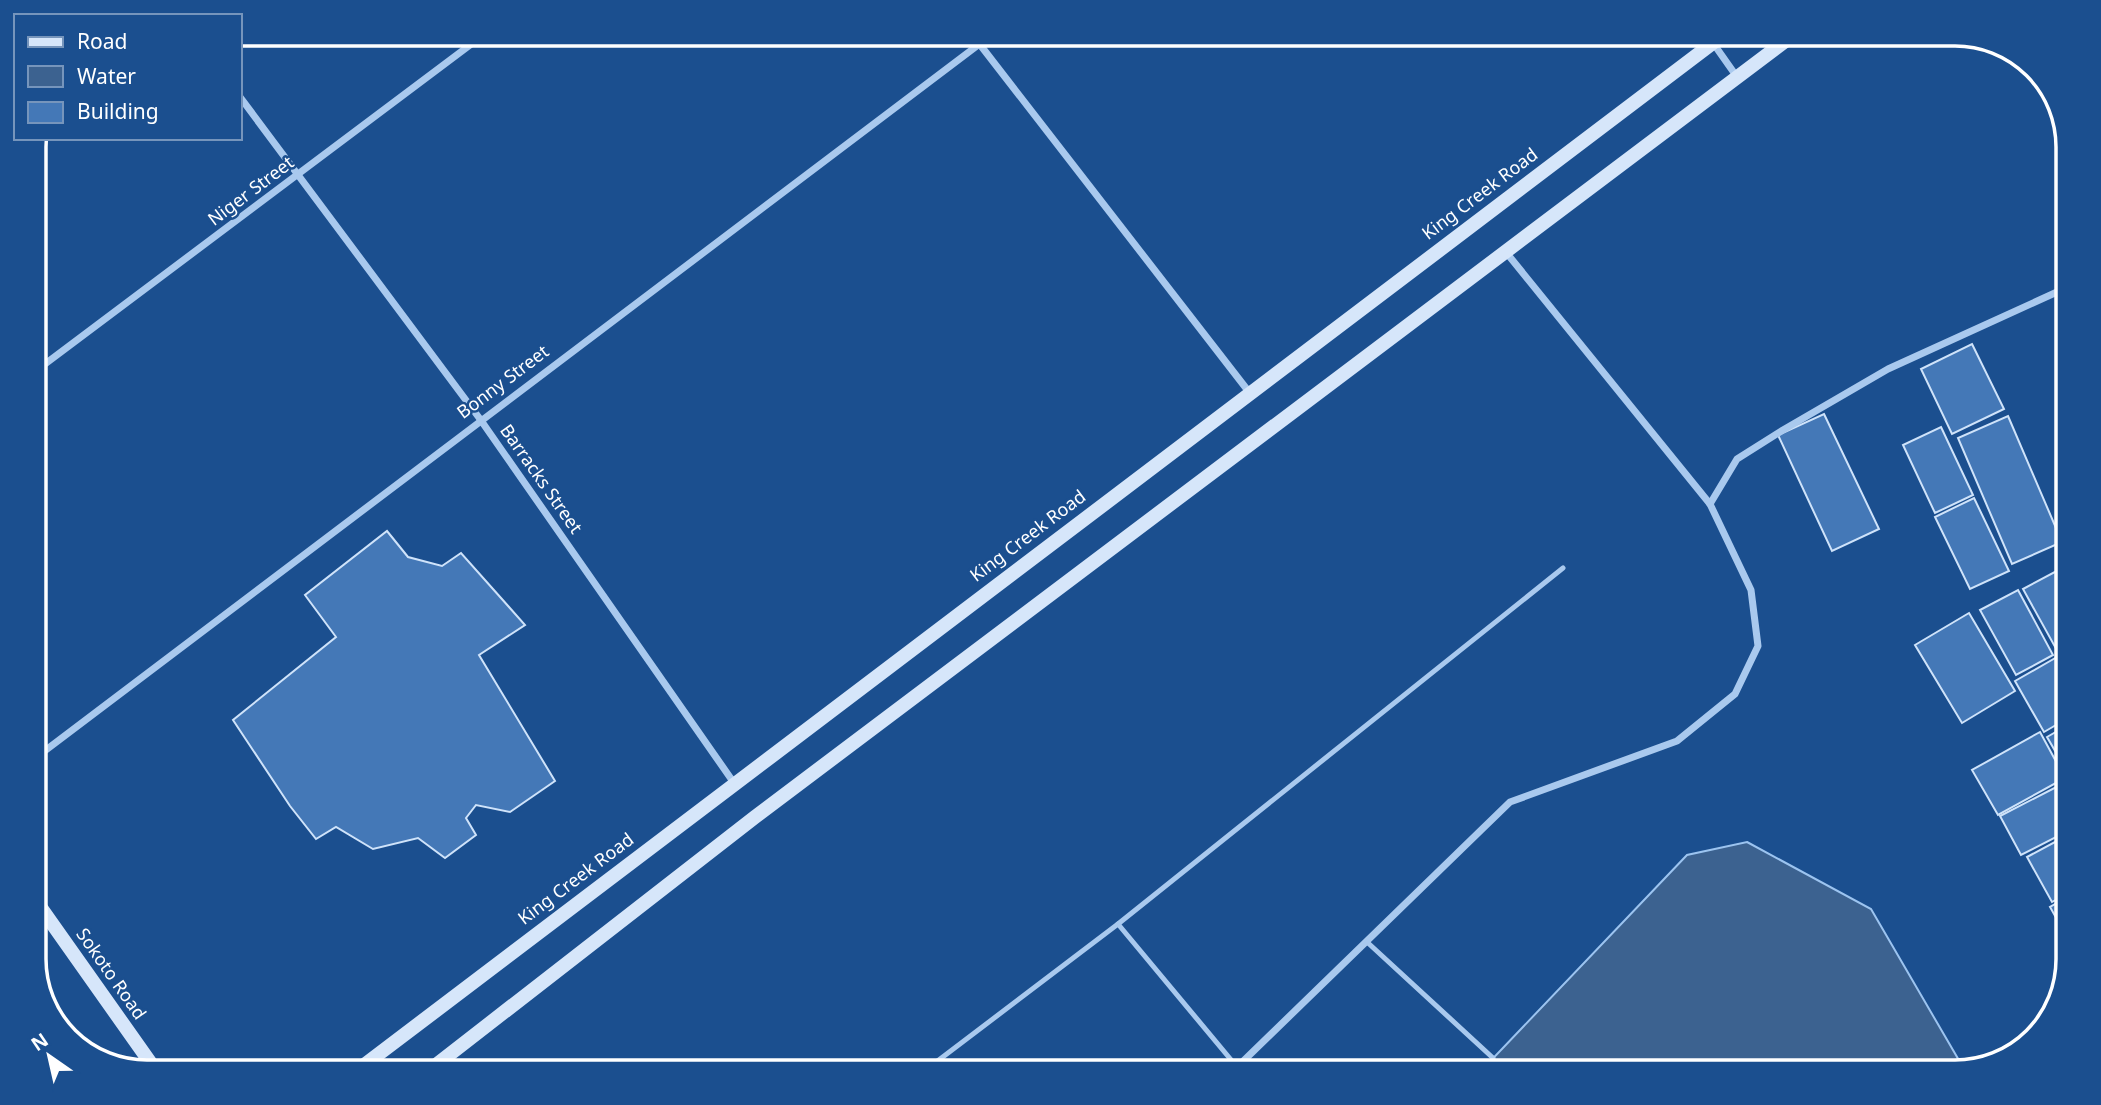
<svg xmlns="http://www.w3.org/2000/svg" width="2101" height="1105" viewBox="0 0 2101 1105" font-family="'Noto Sans',sans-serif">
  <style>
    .water { fill: #3c6290; stroke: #9cc4f0; stroke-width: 2 }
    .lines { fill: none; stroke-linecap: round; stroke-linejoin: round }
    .ferry { stroke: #b5d3f5; stroke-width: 2; stroke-dasharray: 9 7; stroke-linecap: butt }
    .building { fill: #4478b7; stroke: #cfe3fa; stroke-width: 2 }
    .lane { stroke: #a9c9ee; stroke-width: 5 }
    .street { stroke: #a9c9ee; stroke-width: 7 }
    .secondary { stroke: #d6e6fa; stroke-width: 14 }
    .labels { text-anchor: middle; stroke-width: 5; stroke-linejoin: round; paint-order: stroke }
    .street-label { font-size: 18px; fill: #fff; stroke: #1b4f8f }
    .rim { fill: none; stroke: #fff; stroke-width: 3.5 }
  </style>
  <rect width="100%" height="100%" fill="#1b4f8f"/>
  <polygon class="water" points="1747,842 1871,909 1964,1069 1954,1072 1480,1072 1687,855"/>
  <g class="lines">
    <polyline class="ferry" points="1493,1058 1503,1072"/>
  </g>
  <g class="building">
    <polygon points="1972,344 2004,409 1952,434 1921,369"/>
    <polygon points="1824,414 1879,529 1832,551 1778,435"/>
    <polygon points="2008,416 2062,542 2012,564 1958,438"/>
    <polygon points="1941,427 1973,495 1935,513 1903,445"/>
    <polygon points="1974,498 2009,571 1970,589 1935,517"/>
    <polygon points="387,531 408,557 442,566 461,553 525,625 479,655 555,781 510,812 476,805 466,818 476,835 445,858 418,838 373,849 336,827 316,839 290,806 233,720 336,637 305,595"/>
    <polygon points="2068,565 2068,649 2059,654 2023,589"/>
    <polygon points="2018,590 2053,655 2016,675 1980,610"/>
    <polygon points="1969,613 2015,691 1962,723 1915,645"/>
    <polygon points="2057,657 2068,675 2068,718 2044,732 2015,681"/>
    <polygon points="2068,725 2068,773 2047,737"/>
    <polygon points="2040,732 2065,778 1998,815 1972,770"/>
    <polygon points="2068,781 2068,831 2021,855 2000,816"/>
    <polygon points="2068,835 2068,893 2052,902 2027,857"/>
    <polygon points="2068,897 2068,939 2050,907"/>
  </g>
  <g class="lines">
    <g class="lane">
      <polyline points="1367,942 1493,1058"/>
      <polyline points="1237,1067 1118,924 1563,568"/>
      <polyline points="923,1072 1118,924"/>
    </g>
    <g class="street">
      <polyline points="971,33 1249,392"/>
      <polyline points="1706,33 1737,77"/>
      <polyline points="240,97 480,419 734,783"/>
      <polyline points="33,373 486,33"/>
      <polyline points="1710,504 1737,459 1783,430 1888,369 2068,287"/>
      <polyline points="34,759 994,33"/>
      <polyline points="1232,1072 1510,802 1677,741 1735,694 1758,646 1751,590 1710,504 1505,251"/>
    </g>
    <g class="secondary">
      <polyline points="34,898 157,1072"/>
      <polyline points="355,1072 1726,33"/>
      <polyline points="427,1072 755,817 1796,33"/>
    </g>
  </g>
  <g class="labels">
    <g class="street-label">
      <text transform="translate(251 191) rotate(-37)" y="6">Niger Street</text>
      <text transform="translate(1480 194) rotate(-37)" y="6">King Creek Road</text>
      <text transform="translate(503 382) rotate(-37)" y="6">Bonny Street</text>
      <text transform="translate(541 479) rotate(55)" y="6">Barracks Street</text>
      <text transform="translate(1028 536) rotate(-37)" y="6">King Creek Road</text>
      <text transform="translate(576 879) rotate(-37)" y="6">King Creek Road</text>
      <text transform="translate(111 974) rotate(55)" y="6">Sokoto Road</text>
    </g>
  </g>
  <path d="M0 0H2101V1105H0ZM147 46H1955A101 101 0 0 1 2056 147V959A101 101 0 0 1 1955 1060H147A101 101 0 0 1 46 959V147A101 101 0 0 1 147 46Z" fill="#1b4f8f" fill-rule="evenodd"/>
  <path class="rim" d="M147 46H1955A101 101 0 0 1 2056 147V959A101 101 0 0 1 1955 1060H147A101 101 0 0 1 46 959V147A101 101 0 0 1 147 46Z"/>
  <rect x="14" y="14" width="228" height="126" fill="#1b4f8f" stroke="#7695bc" stroke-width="2"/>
  <rect x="28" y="37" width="35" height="10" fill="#d6e6fa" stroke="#7695bc" stroke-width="2"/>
  <text x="77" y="49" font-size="21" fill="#ffffff">Road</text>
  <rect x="28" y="66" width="35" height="21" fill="#3c6290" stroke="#7695bc" stroke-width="2"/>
  <text x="77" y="84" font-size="21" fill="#ffffff">Water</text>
  <rect x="28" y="102" width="35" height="21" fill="#4478b7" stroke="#7695bc" stroke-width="2"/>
  <text x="77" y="119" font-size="21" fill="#ffffff">Building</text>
  <g transform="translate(49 1056) rotate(326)" stroke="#1b4f8f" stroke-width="5" paint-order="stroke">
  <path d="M0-5L12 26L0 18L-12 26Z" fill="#ffffff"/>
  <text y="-10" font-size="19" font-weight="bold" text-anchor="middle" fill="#ffffff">N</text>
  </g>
</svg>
